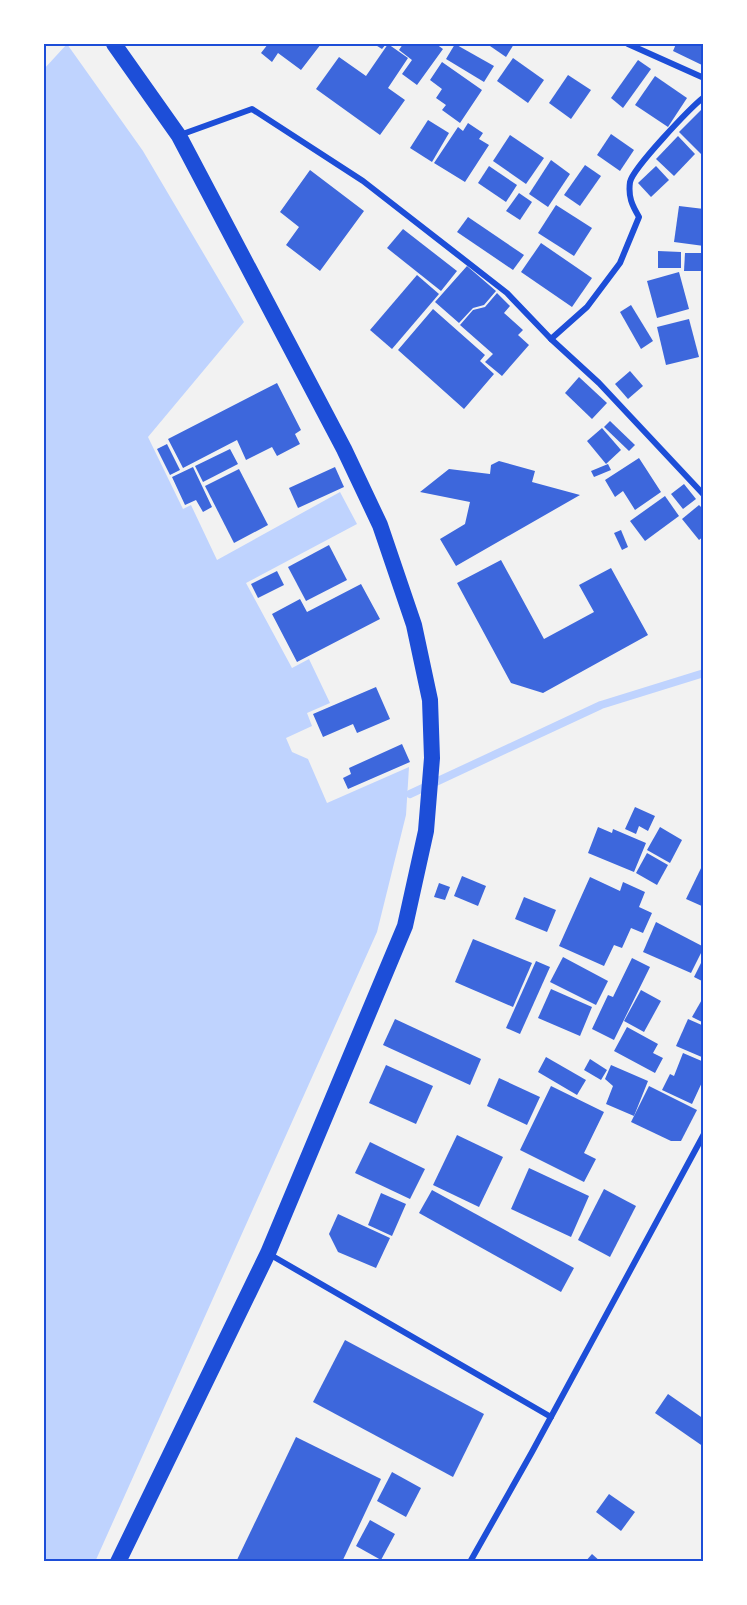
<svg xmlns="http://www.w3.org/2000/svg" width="747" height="1605" viewBox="0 0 747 1605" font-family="Inter,sans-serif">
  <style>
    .water { fill: #bfd3fe }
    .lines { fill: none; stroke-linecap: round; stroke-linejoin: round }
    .stream { stroke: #bfd3fe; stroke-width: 8 }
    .building { fill: #3d67dc }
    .minor { stroke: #1d4ed8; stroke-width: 6 }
    .trunk { stroke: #1d4ed8; stroke-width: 16 }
    .neatline { fill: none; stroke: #1d4ed8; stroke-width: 2 }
  </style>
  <rect width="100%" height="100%" fill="#f2f2f2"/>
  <polygon class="water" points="67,44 143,151 244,322 148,437 183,509 191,505 217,560 340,492 357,524 246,583 292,668 309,659 330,703 307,713 312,726 286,738 292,752 308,759 327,803 409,767 406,815 377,932 95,1562 44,1561 44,69"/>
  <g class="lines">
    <polyline class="stream" points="410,794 601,705 704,673"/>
  </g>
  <g class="building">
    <polygon points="268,44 321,44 301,70 278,53 272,62 261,53"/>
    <polygon points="374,44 386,44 382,49"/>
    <polygon points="388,44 408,58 388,88 405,100 380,135 316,89 339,57 366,76"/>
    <polygon points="403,44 436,44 443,49 417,85 402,74 412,60 399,50"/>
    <polygon points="455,44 494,66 484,82 446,59"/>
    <polygon points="492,44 514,44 506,57 490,46"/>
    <polygon points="676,44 704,44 704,66 673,51"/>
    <polygon points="513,58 544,80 528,103 497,81"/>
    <polygon points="638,60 651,69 623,108 611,98"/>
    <polygon points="442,62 482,90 460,123 442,110 446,105 436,98 442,89 430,80"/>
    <polygon points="568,75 591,90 571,119 549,103"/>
    <polygon points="655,76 687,98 668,127 635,105"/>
    <polygon points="704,107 704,154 702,155 679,132"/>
    <polygon points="428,120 449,133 432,162 410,148"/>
    <polygon points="468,123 483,133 479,139 489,145 465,182 434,163 458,127 463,131"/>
    <polygon points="611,134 634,150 620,171 597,155"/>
    <polygon points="510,135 544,158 526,184 493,161"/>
    <polygon points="678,136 695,154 674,176 656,159"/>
    <polygon points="551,160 570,174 548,207 529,194"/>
    <polygon points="585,165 601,176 580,206 564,195"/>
    <polygon points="489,166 517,185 506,202 478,183"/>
    <polygon points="656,166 669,180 651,197 638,183"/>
    <polygon points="310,170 364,211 320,271 286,245 299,227 280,212"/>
    <polygon points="519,193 532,202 520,220 506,211"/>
    <polygon points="556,205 592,228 574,256 538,233"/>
    <polygon points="679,206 704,209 704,246 674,242"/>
    <polygon points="468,217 524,255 513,270 457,232"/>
    <polygon points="403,229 457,271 441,291 387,248"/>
    <polygon points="541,243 592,278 572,307 521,272"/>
    <polygon points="658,251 681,252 681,268 658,268"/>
    <polygon points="685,253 704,253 704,271 684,271"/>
    <polygon points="467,266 496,291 484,305 473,308 459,323 435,302"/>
    <polygon points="679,272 689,309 657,318 647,281"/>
    <polygon points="417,275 439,294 392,349 370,330"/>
    <polygon points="497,293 510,306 504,313 523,330 518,335 529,345 502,376 485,362 493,354 460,325 473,310 485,307"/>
    <polygon points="631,305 653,341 641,349 620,312"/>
    <polygon points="433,309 485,355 480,361 494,374 464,409 398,350"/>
    <polygon points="689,319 699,357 666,365 657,327"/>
    <polygon points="630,371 643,386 628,399 615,384"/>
    <polygon points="579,377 607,403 592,419 565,393"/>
    <polygon points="277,383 301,430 295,434 300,444 277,456 272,447 246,460 237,440 183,468 168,439"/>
    <polygon points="610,421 635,445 629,451 604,427"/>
    <polygon points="602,428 621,450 606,464 587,441"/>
    <polygon points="167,444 180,470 170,475 157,449"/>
    <polygon points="230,449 238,464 203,482 195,466"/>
    <polygon points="639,458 661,492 635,510 623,491 615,497 605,480"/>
    <polygon points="499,461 535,471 532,482 580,495 456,566 440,539 465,524 470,502 420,492 449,469 490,474 491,465"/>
    <polygon points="608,464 611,470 594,477 591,471"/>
    <polygon points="193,467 212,507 203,512 196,500 185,505 172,477"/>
    <polygon points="335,467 344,487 298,508 289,488"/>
    <polygon points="239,469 268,525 234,543 205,486"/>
    <polygon points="684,484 696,499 683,509 671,494"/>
    <polygon points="665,496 679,516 645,541 630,521"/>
    <polygon points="699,505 704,510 704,536 699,540 682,519"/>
    <polygon points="621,530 628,547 622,550 614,533"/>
    <polygon points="329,545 347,580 306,601 288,567"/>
    <polygon points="501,560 544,639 594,612 579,585 611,568 648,635 543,693 511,683 457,583"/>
    <polygon points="277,571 284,585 258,598 251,584"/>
    <polygon points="361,584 380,619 297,662 272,614 300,599 307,612"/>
    <polygon points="376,687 390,719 357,733 353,724 323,737 313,714"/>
    <polygon points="402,744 410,762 348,789 343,778 351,774 349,768"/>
    <polygon points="635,807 655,816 648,831 639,826 636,834 625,829"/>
    <polygon points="598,827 612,833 613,829 646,843 634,872 588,853"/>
    <polygon points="660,827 682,840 670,863 647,850"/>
    <polygon points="647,853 668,865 657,885 636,873"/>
    <polygon points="704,862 704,907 686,899"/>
    <polygon points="462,876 486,886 478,906 454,896"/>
    <polygon points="590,877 620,891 623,882 645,892 639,907 652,913 643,933 631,928 622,948 614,945 604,966 559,946"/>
    <polygon points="439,883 450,887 445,900 434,897"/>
    <polygon points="524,897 556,910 547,932 515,919"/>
    <polygon points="656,922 704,947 691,973 643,952"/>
    <polygon points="473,939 532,963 513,1007 455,982"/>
    <polygon points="563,957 608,981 596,1005 550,982"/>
    <polygon points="704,957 704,982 694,977"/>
    <polygon points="632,958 650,967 614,1040 592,1029 608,995 613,997"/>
    <polygon points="536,961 550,967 520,1034 506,1028"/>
    <polygon points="551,989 592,1007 580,1036 538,1018"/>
    <polygon points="641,990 661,1001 644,1032 624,1021"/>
    <polygon points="704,996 704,1023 692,1017"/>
    <polygon points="395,1019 481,1059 470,1085 383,1045"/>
    <polygon points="688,1019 704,1026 704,1058 676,1046"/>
    <polygon points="627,1027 658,1044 653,1053 663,1058 655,1073 614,1051"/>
    <polygon points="683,1053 704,1062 704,1078 692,1104 662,1090 670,1074 674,1076"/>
    <polygon points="546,1057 586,1080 577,1095 538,1072"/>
    <polygon points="590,1059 607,1070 601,1080 584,1070"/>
    <polygon points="386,1065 433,1086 416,1124 369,1103"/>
    <polygon points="611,1065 648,1081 634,1116 606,1104 613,1086 605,1079"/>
    <polygon points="499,1078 540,1097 527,1125 487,1106"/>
    <polygon points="551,1086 604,1112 584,1153 596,1159 584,1182 520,1150"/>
    <polygon points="649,1086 697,1110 681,1141 671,1141 631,1122"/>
    <polygon points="457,1135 503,1157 479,1207 433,1185"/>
    <polygon points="370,1142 425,1169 410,1199 355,1173"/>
    <polygon points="529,1168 589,1196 571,1237 511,1209"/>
    <polygon points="604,1189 636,1206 610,1257 578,1240"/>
    <polygon points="432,1190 574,1268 561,1292 419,1213"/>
    <polygon points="381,1193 406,1204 392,1236 368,1225"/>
    <polygon points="338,1214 390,1238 376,1268 338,1252 329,1234"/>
    <polygon points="345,1340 484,1414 453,1477 313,1402"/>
    <polygon points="668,1394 704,1419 704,1447 655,1413"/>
    <polygon points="296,1437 381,1479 342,1562 236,1562"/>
    <polygon points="392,1472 421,1488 406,1517 377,1501"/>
    <polygon points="609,1494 635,1512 621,1531 596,1512"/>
    <polygon points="370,1520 395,1534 381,1560 356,1546"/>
    <polygon points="592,1554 601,1562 585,1562"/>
  </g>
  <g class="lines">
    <g class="minor">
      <polyline points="628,44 704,78"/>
      <polyline points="180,135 252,109 363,181 507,293 551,339 599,383 704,495"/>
      <path d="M551,339L587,307L620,263L639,217C632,205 628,197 630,182C633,168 690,108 704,97"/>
      <polyline points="269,1254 551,1417"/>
      <polyline points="470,1562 532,1452 704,1134"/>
    </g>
    <polyline class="trunk" points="114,44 179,136 344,449 380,525 414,625 430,700 432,758 426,831 405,926 268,1253 118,1562"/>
  </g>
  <rect width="747" height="1605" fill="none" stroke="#ffffff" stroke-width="90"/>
  <rect x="45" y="45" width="657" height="1515" class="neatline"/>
</svg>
